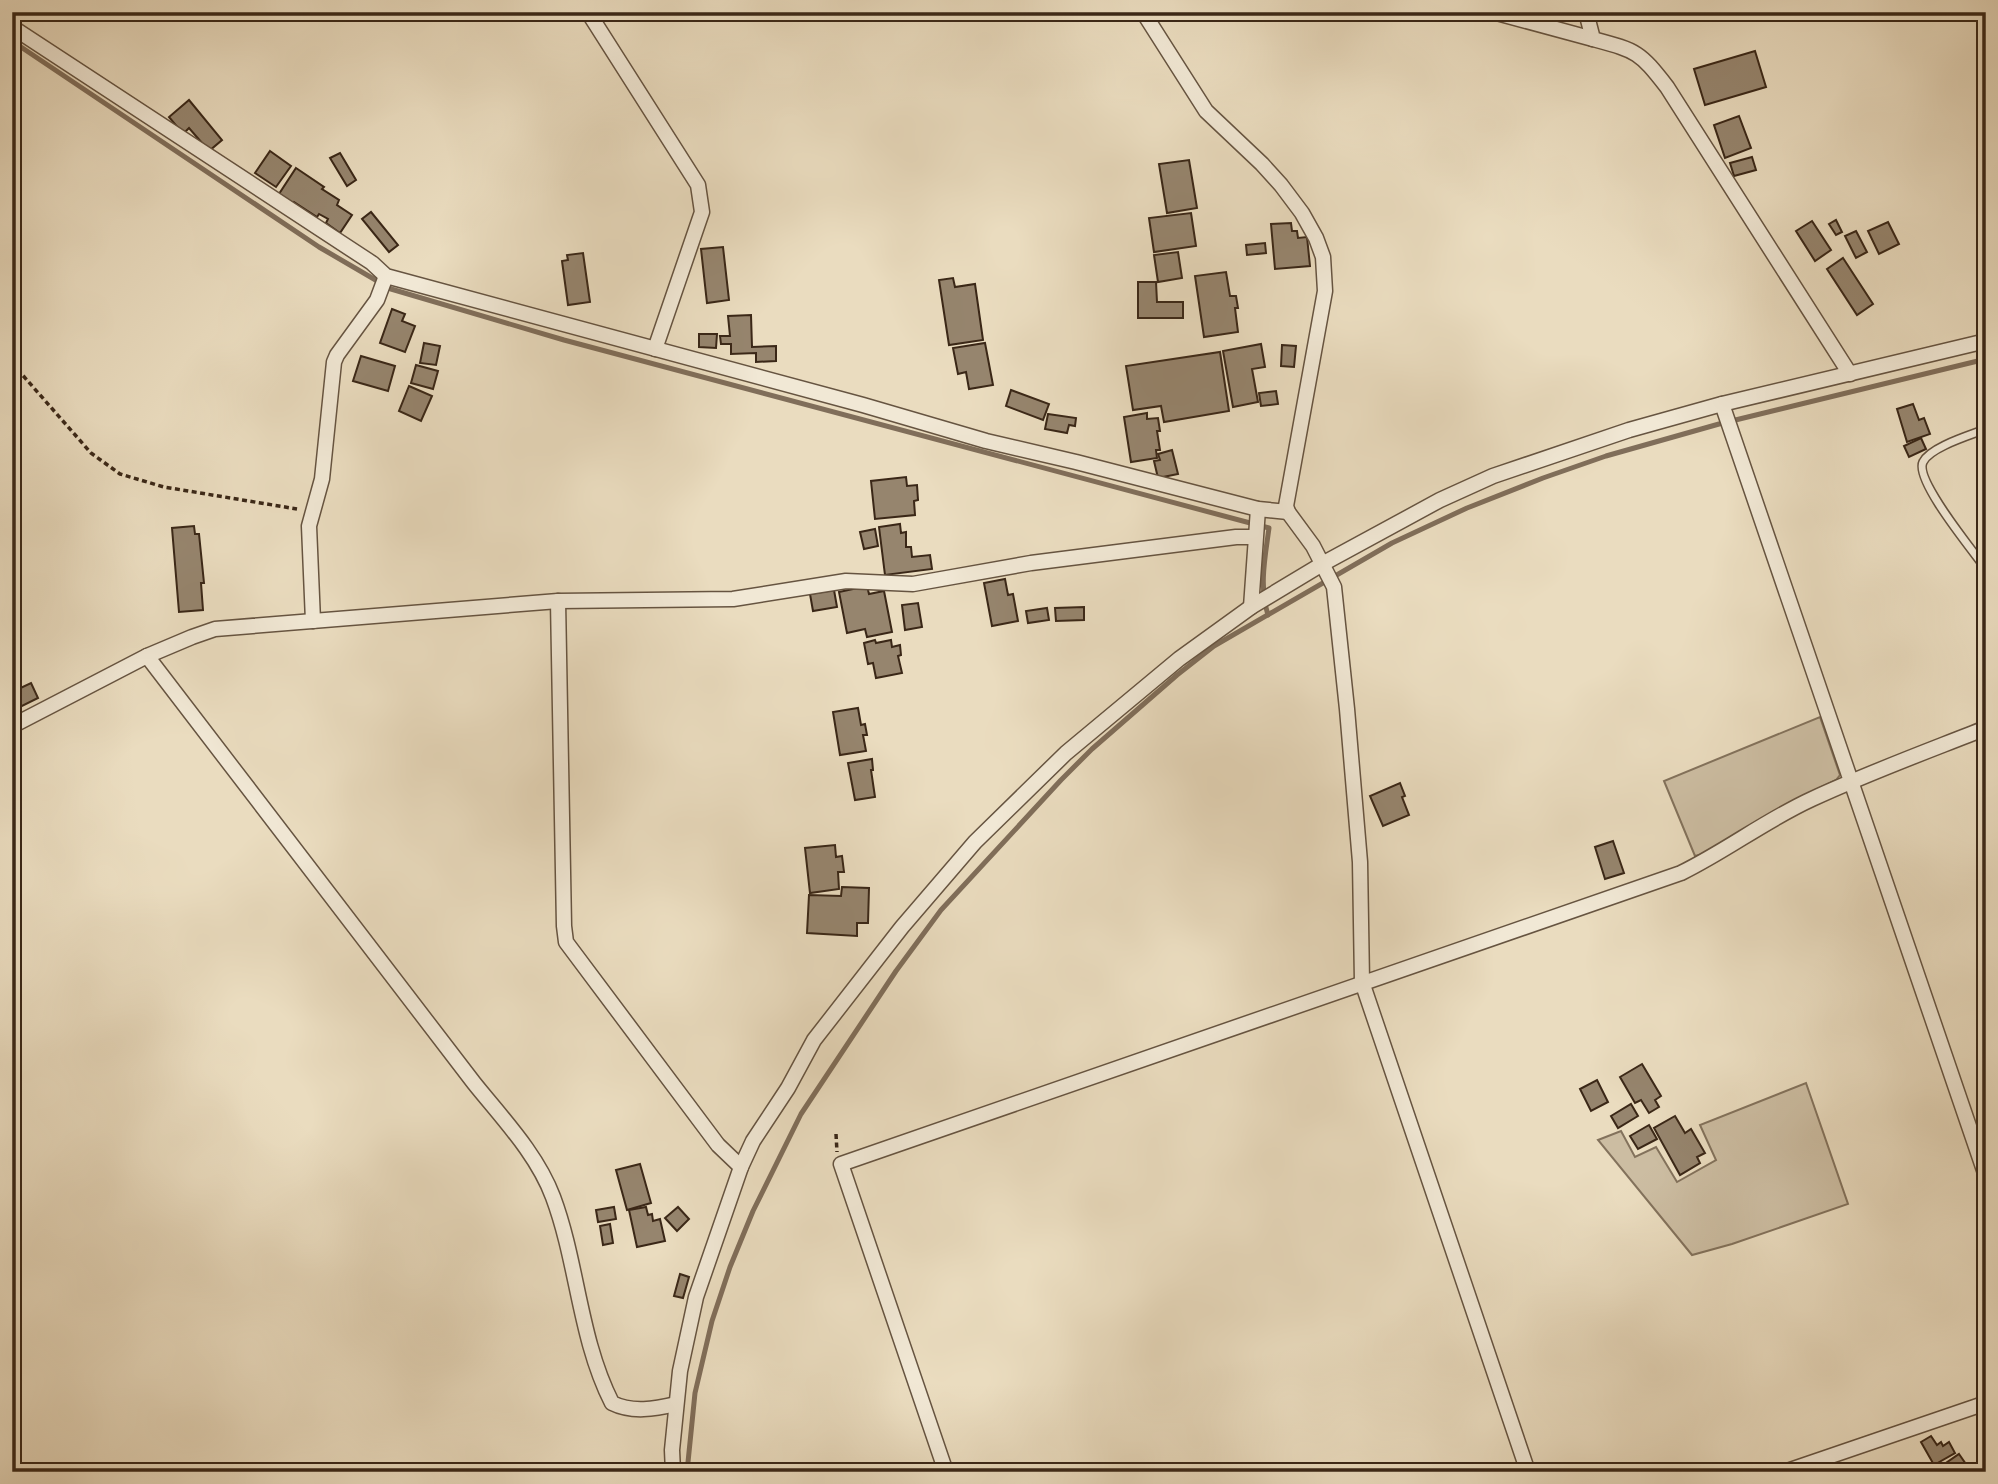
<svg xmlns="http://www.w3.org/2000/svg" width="1998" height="1484" viewBox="0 0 1998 1484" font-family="'IM FELL Great Primer',serif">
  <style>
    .green { fill: #ccbda2; stroke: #83725c; stroke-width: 2 }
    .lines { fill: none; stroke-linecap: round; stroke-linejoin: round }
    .stream { stroke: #806e5a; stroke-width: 5 }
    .building { fill: #96856e; stroke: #3a2717; stroke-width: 2 }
    .lane-casing { stroke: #665441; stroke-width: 10 }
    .street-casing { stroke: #665441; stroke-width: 17 }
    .path { stroke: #3a2717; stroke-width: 3.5; stroke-dasharray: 5 3.5; stroke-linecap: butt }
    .lane { stroke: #f1e8d5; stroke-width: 7 }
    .street { stroke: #f1e8d5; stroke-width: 14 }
  </style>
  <rect width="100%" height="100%" fill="#eadcbf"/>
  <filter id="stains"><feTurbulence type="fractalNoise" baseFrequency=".00286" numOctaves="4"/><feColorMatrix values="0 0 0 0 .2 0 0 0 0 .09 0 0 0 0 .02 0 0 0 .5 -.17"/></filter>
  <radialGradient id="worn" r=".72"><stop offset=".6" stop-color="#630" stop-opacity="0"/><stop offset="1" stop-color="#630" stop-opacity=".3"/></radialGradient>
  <g class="green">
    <polygon points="1820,717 1840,775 1836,780 1797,799 1708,853 1695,856 1664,781"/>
    <polygon points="1806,1083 1848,1204 1732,1244 1692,1255 1598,1140 1621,1131 1635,1157 1656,1147 1677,1182 1716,1160 1700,1125"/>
  </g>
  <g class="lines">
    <g class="stream">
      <path d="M12,41L319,247L391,289L564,340L1269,528C1265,558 1259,586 1268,615"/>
      <polyline points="687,1472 695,1393 712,1321 730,1267 753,1211 801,1114 896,971 941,910 1061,780 1092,749 1177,675 1214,646 1392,543 1467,508 1543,478 1606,456 1719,424 1986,359"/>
    </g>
  </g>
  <g class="building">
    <polygon points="1730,12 1756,12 1732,20"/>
    <polygon points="1755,51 1766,87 1705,105 1694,69"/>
    <polygon points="189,100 222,140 209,151 189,128 183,134 169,117"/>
    <polygon points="1739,116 1751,148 1725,158 1714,125"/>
    <polygon points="270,151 291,166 276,187 255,173"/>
    <polygon points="340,153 356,180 347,186 330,158"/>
    <polygon points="1752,157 1756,170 1734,176 1730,163"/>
    <polygon points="1189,160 1197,208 1167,213 1159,164"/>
    <polygon points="296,168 324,187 322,189 339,200 337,205 352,215 340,233 326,223 328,219 319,214 317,217 294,202 291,206 277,197"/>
    <polygon points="371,212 398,245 389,252 362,219"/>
    <polygon points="1191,213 1196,246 1154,252 1149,218"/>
    <polygon points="1836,220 1842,232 1836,235 1829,224"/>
    <polygon points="1812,221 1831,250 1815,261 1796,231"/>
    <polygon points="1888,222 1899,244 1879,254 1868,231"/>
    <polygon points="1291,223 1292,231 1297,231 1298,238 1307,237 1310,266 1275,269 1271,224"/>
    <polygon points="1856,231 1867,252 1856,258 1845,236"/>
    <polygon points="1265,243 1266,253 1247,255 1246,245"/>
    <polygon points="723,247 729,300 707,303 701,249"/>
    <polygon points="1178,252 1182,278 1158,282 1154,255"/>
    <polygon points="583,253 590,302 568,305 562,261 568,260 567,255"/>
    <polygon points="1843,258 1873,304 1857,315 1827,269"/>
    <polygon points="1226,272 1230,296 1236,296 1238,308 1235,308 1238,332 1204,337 1195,276"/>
    <polygon points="953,278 955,287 975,284 983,340 949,345 939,280"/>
    <polygon points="1138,282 1156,282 1157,302 1183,302 1183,318 1138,318"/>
    <polygon points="392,309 405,314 402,321 415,326 405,352 380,343"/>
    <polygon points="751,315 752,347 776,346 776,361 756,362 756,353 731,354 731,344 721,344 720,336 730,336 728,316"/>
    <polygon points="699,334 717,334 716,348 699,347"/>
    <polygon points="424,343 440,346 436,365 420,363"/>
    <polygon points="985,343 993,385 969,389 966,372 958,374 953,348"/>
    <polygon points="1261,344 1265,367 1252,369 1258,402 1233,407 1223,351"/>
    <polygon points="1282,345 1296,346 1294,367 1281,366"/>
    <polygon points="1220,352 1229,411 1164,422 1161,406 1133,410 1126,366"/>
    <polygon points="361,356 395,366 388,391 353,381"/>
    <polygon points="416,365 438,371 433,389 411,383"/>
    <polygon points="409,386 432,396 421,421 399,411"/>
    <polygon points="1011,390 1049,404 1043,420 1006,406"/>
    <polygon points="1276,391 1278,404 1261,406 1259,393"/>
    <polygon points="1913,404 1919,420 1924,418 1930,434 1907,442 1897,409"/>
    <polygon points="1147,413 1147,419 1158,418 1160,431 1157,431 1160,450 1156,450 1157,458 1131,462 1124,417"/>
    <polygon points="1048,414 1076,418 1075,426 1069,425 1067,433 1045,429"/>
    <polygon points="1921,438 1926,449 1909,457 1904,446"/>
    <polygon points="1172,450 1178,474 1158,478 1154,461 1160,460 1158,454"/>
    <polygon points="906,477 907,486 917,485 918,500 914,501 915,515 875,519 871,481"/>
    <polygon points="900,524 901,533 906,532 906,547 911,547 912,557 930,555 932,569 885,575 879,527"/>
    <polygon points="194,526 195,534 199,534 204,583 201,583 203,610 179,612 172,528"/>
    <polygon points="875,529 878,546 864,549 860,532"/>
    <polygon points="1005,579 1008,595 1013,594 1018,621 992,626 984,583"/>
    <polygon points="867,586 869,594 884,591 892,632 867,637 865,629 847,633 839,592"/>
    <polygon points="834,590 837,607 813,611 810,594"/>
    <polygon points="918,603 922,627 905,630 902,605"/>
    <polygon points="1084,607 1084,620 1056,621 1055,608"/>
    <polygon points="1047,608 1049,620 1028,623 1026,611"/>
    <polygon points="875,640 876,643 891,640 892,647 900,645 901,655 898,656 902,673 876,678 873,663 868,664 864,643"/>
    <polygon points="31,683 38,698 12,711 12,692"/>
    <polygon points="858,708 861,725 865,724 867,735 863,735 866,751 840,755 833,712"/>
    <polygon points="872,759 873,770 871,770 875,797 855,800 848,763"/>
    <polygon points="1400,783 1405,796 1402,797 1409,815 1383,826 1370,796"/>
    <polygon points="1613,841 1624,873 1605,879 1595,847"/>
    <polygon points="835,845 836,857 842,856 844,872 838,872 839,889 810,893 805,848"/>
    <polygon points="842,887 869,888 868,923 857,923 857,936 807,933 809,895 841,896"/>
    <polygon points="1642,1064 1661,1096 1655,1100 1659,1107 1649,1113 1641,1100 1635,1103 1620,1077"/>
    <polygon points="1597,1080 1608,1102 1591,1111 1580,1089"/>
    <polygon points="1631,1104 1638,1116 1618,1128 1611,1116"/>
    <polygon points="1675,1116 1685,1133 1691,1129 1705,1153 1697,1157 1700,1163 1680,1175 1654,1128"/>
    <polygon points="1649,1125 1657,1139 1638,1149 1630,1136"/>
    <polygon points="640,1164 651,1203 627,1210 616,1170"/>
    <polygon points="614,1207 616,1219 598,1222 596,1210"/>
    <polygon points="646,1207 648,1215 652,1214 653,1221 660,1219 665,1241 637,1247 629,1210"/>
    <polygon points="678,1207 689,1219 677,1231 665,1218"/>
    <polygon points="610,1224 613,1243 603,1245 600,1226"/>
    <polygon points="680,1274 689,1277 683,1298 674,1296"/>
    <polygon points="1931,1436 1937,1445 1941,1442 1943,1446 1949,1442 1955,1453 1934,1465 1921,1442"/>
    <polygon points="1959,1454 1968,1467 1961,1472 1948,1472 1943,1465"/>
    <polygon points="1984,1461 1986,1472 1967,1472"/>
  </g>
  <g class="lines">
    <defs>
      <path id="lane" d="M1986,429C1971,435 1930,447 1923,462C1914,480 1974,552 1986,569"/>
      <g id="street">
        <polyline points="588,12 698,185 702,212 655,349"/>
        <polyline points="1143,12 1206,111 1262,164 1281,185 1302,213 1316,238 1323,257 1325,291 1286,506 1288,512 1313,546 1334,587 1347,709 1360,862 1362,982 1528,1472"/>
        <polyline points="1493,12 1593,39"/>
        <path d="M1586,12L1593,39C1637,51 1639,51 1667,87L1850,374"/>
        <polyline points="12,27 372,263 386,276 863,405 986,441 1076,462 1258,509 1288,512"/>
        <polyline points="1722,404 1986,1176"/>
        <polyline points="558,601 564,926 566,942 718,1145 741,1167"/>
        <polyline points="1251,607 1258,509"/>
        <polyline points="313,621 309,526 322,479 334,362 337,355 377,300 386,276"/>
        <path d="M147,656L474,1083C502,1118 537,1154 553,1197C578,1264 579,1338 612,1403C632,1413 655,1409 676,1404"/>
        <polyline points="12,726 147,656 192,637 215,629 558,601 733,599 846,581 913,584 1031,563 1236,537 1255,537"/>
        <polyline points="673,1472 672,1450 680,1371 696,1297 741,1167 753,1141 788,1088 814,1040 902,927 975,842 1066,753 1179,659 1251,607 1324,563 1440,500 1493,476 1629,430 1722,404 1986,341"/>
        <path d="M946,1472L841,1164L1681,873C1726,851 1766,820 1812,799C1868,773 1928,751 1986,728"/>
        <polyline points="1784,1472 1986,1403"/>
      </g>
    </defs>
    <use href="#lane" class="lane-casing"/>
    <use href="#street" class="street-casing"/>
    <g class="path">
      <polyline points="12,363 91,453 120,474 164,487 297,509"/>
      <polyline points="836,1134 837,1152"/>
    </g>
    <use href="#lane" class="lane"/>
    <use href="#street" class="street"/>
  </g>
  <rect width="1998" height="1484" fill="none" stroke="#eadcbf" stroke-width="42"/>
  <rect x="14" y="14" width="1970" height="1456" fill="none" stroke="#3a2717" stroke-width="3.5"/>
  <rect x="21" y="21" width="1956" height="1442" fill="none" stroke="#3a2717" stroke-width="2"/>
  <rect width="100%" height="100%" filter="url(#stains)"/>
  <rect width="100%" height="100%" fill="url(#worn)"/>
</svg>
